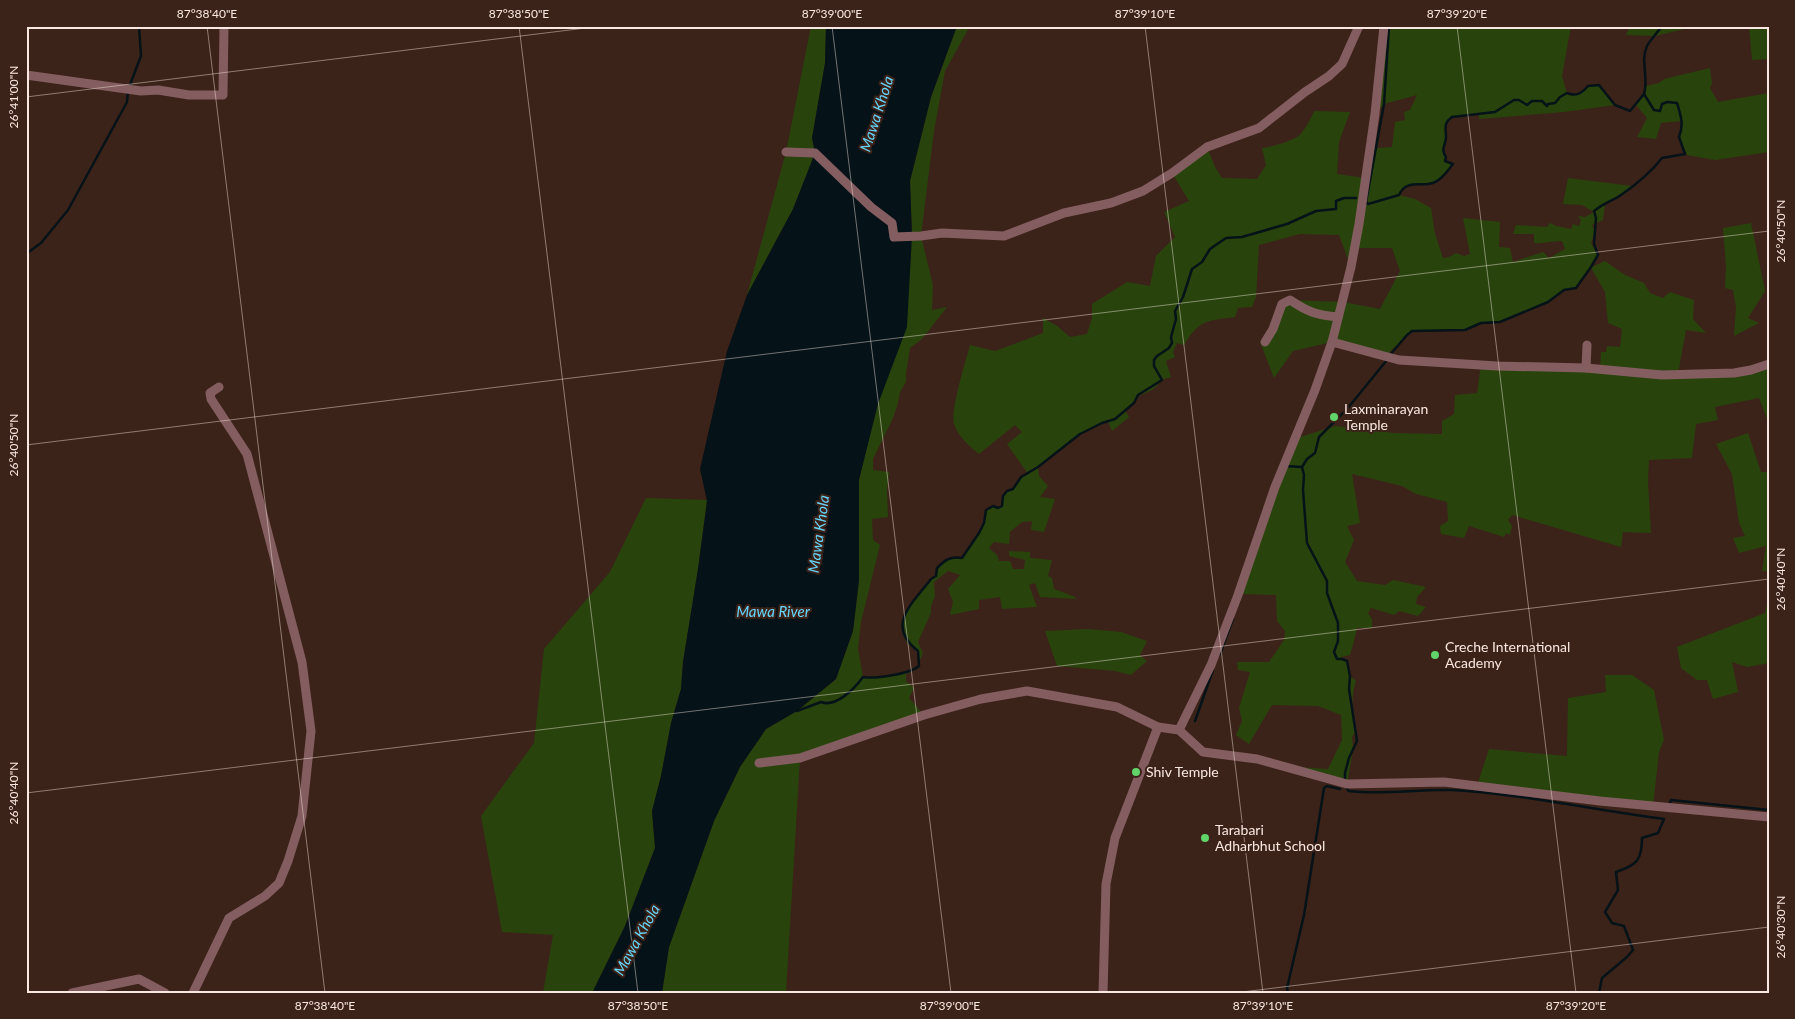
<svg xmlns="http://www.w3.org/2000/svg" width="1795" height="1019" viewBox="0 0 1795 1019" font-family="Lato,sans-serif">
  <style>
    .green { fill: #28440c }
    .water { fill: #051217 }
    .lines { fill: none; stroke-linecap: round; stroke-linejoin: round }
    .stream { stroke: #051217; stroke-width: 2.5 }
    .minor { stroke: #845d60; stroke-width: 9 }
    .ticks { fill: none; stroke: #f9e8e1; stroke-width: 1; stroke-opacity: 0.45 }
    .poi-dot { fill: #61d46a; stroke: #3c2319; stroke-width: 2 }
    .labels { text-anchor: middle; stroke-width: 4; stroke-linejoin: round; paint-order: stroke }
    .poi-label { font-size: 14px; fill: #f9e8e1; stroke: #3c2319; text-anchor: start }
    .water-label { font-size: 15px; font-style: italic; fill: #66d6fd; stroke: #3c2319 }
    .neatline { fill: none; stroke: #f9e8e1; stroke-width: 2 }
    .ticks-label { font-size: 12px; text-anchor: middle; fill: #f9e8e1 }
  </style>
  <rect width="100%" height="100%" fill="#3c2319"/>
  <g class="green">
    <polygon points="811,26 826,26 825,63 812,138 815,153 793,209 747,295 786,152"/>
    <polygon points="957,26 970,26 945,71 934,131 921,236 933,285 932,310 947,307 922,339 910,348 906,374 906,382 900,392 898,403 893,418 873,459 873,470 889,472 887,491 888,517 872,519 873,540 880,545 861,622 858,648 863,677 882,676 914,670 906,674 906,681 914,688 909,698 924,715 800,758 786,993 662,993 669,947 714,821 740,767 766,729 797,711 836,679 853,631 859,580 859,480 910,262 912,236 910,181 931,97"/>
    <path d="M1384,26H1571L1562,76L1567,93C1576,97 1582,93 1588,86L1599,85L1615,105L1564,112L1479,119V114C1468,115 1446,113 1445,127C1444,131 1447,135 1446,139C1444,146 1440,150 1446,157L1445,161L1453,164C1448,171 1441,181 1432,184C1420,186 1405,180 1399,195L1415,199L1431,208L1435,234L1443,258L1449,257L1456,253L1464,256L1470,254L1463,218L1500,222L1499,247L1510,248L1513,262L1543,252L1549,258L1565,249L1562,241C1552,241 1544,244 1534,243V234H1513L1516,225L1547,227L1550,223L1556,226L1571,229L1573,224L1579,226L1581,220L1578,216L1585,217L1594,212L1582,205L1563,204L1568,178L1632,186L1619,196L1605,204L1603,220L1592,225L1595,231L1591,243L1598,255L1592,267L1605,261L1625,275L1644,283L1650,293L1663,298L1670,292L1694,300L1693,319L1706,333L1686,330L1678,374L1734,373L1769,364V424L1759,398L1715,407L1718,420L1696,424L1692,458L1649,460L1648,482L1651,533L1623,532L1621,547L1512,515L1508,520L1512,526L1510,535L1506,533L1504,537L1469,526L1464,538L1441,534L1440,526L1448,521L1447,502L1416,494L1402,486L1352,474L1360,523L1347,526L1354,540L1345,562L1357,581L1385,585L1393,580L1426,587L1417,597L1416,604L1426,607L1418,616L1399,611L1394,615L1371,608L1368,613L1372,619V628H1357L1354,641L1350,655L1341,657L1347,661L1350,676L1356,681C1350,698 1353,715 1356,733L1352,736L1353,750L1347,784L1282,766L1328,769L1342,740L1341,715L1318,706L1272,705L1249,744L1236,735L1242,721L1239,708L1250,672L1238,670L1237,662H1269L1284,640L1285,631L1277,621L1276,595L1242,594L1294,439L1335,426L1394,433L1442,434V421L1454,414L1455,395L1477,393L1481,365L1600,369L1601,352H1606L1607,346L1620,347L1622,329L1608,323L1605,292L1591,268L1576,288L1564,290L1548,302L1500,322L1481,323L1465,330L1412,331L1384,357L1332,342L1293,351L1274,378L1260,342H1265L1278,315L1290,300L1343,302L1380,309L1400,271L1392,248H1355L1351,267L1339,235L1300,234L1259,245L1256,297L1252,307L1238,308L1235,317C1207,321 1200,319 1184,345L1177,343L1173,352L1175,357L1166,361L1171,377L1164,379L1152,390L1139,396L1125,410L1129,417L1112,431L1108,422L1102,423L1080,434L1038,467L1039,476L1048,486L1040,497L1055,499L1044,532L1031,530L1032,521L1022,522L1010,532L1009,544L994,542L989,548L997,555L999,561H1010L1013,569H1024L1025,560L1009,556V551L1030,552V558L1052,560L1048,576L1052,578L1054,589L1073,596L1077,599L1040,597L1035,583L1029,585L1037,607L1002,609L1000,597L979,600V609L950,615L953,602L948,589L960,575L948,571L934,582L935,596L931,606V613L918,642L923,653L920,660C917,646 910,650 905,639C893,617 920,594 931,579L936,576L937,568C946,560 950,556 962,558L979,533L984,523L986,510L993,506L998,508L1002,507L1003,496L1007,491L1013,489L1021,477L1028,474L1007,444L1022,432L1015,425L979,454C969,446 958,436 954,424C950,411 966,360 970,345L995,351L1043,333V318L1057,326L1070,337L1087,334L1092,318V304L1127,282L1150,286L1156,256L1175,237L1164,212L1189,201L1172,173L1207,147L1215,167L1222,178L1257,179L1266,165L1262,148C1272,147 1288,142 1297,137C1303,134 1312,117 1314,111L1350,112L1339,142L1337,174L1365,178L1370,147L1377,148L1392,147L1395,122L1405,120L1404,112L1410,110L1417,95L1384,104L1375,114Z"/>
    <polygon points="1630,26 1697,26 1655,36 1626,35"/>
    <polygon points="1749,26 1769,26 1769,59 1752,60"/>
    <polygon points="1710,68 1712,83 1710,88 1718,102 1769,93 1769,152 1715,160 1687,155 1679,137 1682,130 1682,121 1661,123 1656,139 1637,137 1647,118 1636,105 1644,94 1646,86 1659,83 1664,79"/>
    <polygon points="1751,223 1765,291 1748,318 1759,323 1734,336 1736,307 1733,290 1725,288 1726,266 1723,228"/>
    <polygon points="1748,433 1761,472 1769,472 1769,571 1762,571 1766,546 1739,553 1733,538 1745,536 1739,523 1732,474 1716,444"/>
    <polygon points="646,498 707,500 698,569 683,662 681,689 671,723 661,776 652,811 655,848 625,926 592,993 543,993 553,935 502,932 481,816 534,743 544,649 610,572"/>
    <polygon points="1769,603 1769,663 1747,667 1732,662 1738,692 1713,699 1707,680 1697,680 1681,668 1677,647 1765,613 1767,604"/>
    <polygon points="1088,629 1121,632 1147,641 1140,655 1147,661 1131,675 1115,671 1057,666 1045,631"/>
    <polygon points="1605,675 1632,675 1654,690 1664,740 1659,752 1653,806 1477,786 1489,749 1567,756 1568,698 1606,692"/>
  </g>
  <polygon class="water" points="826,26 957,26 931,97 910,181 912,236 907,327 878,404 859,480 859,580 853,631 836,679 797,711 766,729 740,767 714,821 669,947 662,993 592,993 625,926 655,848 652,811 661,776 671,723 681,689 683,662 698,569 707,501 700,469 727,351 747,295 793,209 815,153 812,138 825,63"/>
  <g class="lines">
    <g class="stream">
      <path d="M1389,26L1384,104L1366,202L1368,204L1399,195C1406,179 1421,187 1433,183C1442,180 1448,170 1453,164L1445,161L1446,157C1440,149 1446,145 1446,137C1446,127 1443,124 1452,117L1495,112L1514,100H1519L1527,105L1532,101H1542L1547,106L1548,104L1555,103L1560,97L1567,93C1576,97 1582,93 1588,86L1599,85L1615,105L1630,111L1644,94"/>
      <polyline points="26,254 41,243 68,210 127,102 128,90 141,56 139,26"/>
      <path d="M1390,355L1407,335L1412,331L1465,330L1481,323L1500,322L1548,302L1564,290L1576,288L1591,267L1598,255L1594,244L1596,218L1594,211C1605,202 1611,202 1621,195C1634,186 1652,171 1662,158L1685,154L1679,137C1684,125 1681,116 1677,103L1667,102L1662,104L1660,111L1654,110L1644,94C1649,79 1640,61 1647,46C1651,39 1658,32 1662,26"/>
      <polyline points="1286,466 1302,467"/>
      <polyline points="1220,654 1233,619"/>
      <path d="M797,711L821,702C836,708 855,688 863,677C875,679 910,674 919,666L918,651C884,625 914,602 931,579L936,576L937,568C945,560 950,556 962,558L979,533L984,523L986,510L993,506L998,508L1002,506L1003,496L1007,491L1013,489L1021,477L1038,467L1080,434L1102,423L1115,419L1134,403L1138,395L1162,380L1154,366V360L1157,356L1169,348L1172,343L1171,337L1176,319L1175,311L1183,297L1192,269L1202,262L1210,249L1226,238L1242,237L1287,224L1316,211L1336,209V201L1344,198H1356"/>
      <polyline points="1195,721 1213,670"/>
      <polyline points="1345,780 1345,773 1349,758 1357,741 1349,689 1350,676 1347,661 1342,659 1337,659 1334,652 1338,641 1338,623 1327,593 1327,581 1307,543 1303,490 1304,475 1302,467 1307,459 1315,453 1319,437 1347,409 1387,360"/>
      <path d="M1347,789L1349,791C1383,795 1417,789 1452,790C1523,794 1593,810 1664,819L1658,833L1642,838C1642,860 1637,865 1616,872L1618,890L1605,912L1612,923L1624,926L1633,950L1627,957L1602,978L1599,993"/>
      <polyline points="1670,803 1671,800 1769,810"/>
      <polyline points="1288,993 1287,988 1304,915 1324,788 1327,786 1340,789"/>
    </g>
    <g class="minor">
      <polyline points="26,75 141,91 158,90 189,95 223,95 224,26"/>
      <polyline points="786,152 815,153 871,207 892,223 894,237 921,236 942,233 1004,236 1064,213 1111,203 1143,191 1172,173 1207,147 1259,128 1305,92 1329,76 1342,64 1359,26"/>
      <path d="M1265,342L1273,329L1282,304L1290,300C1308,312 1316,315 1338,317"/>
      <polyline points="1332,342 1399,360 1497,366 1586,368 1662,375 1734,373 1751,370 1769,364"/>
      <polyline points="1586,368 1587,345"/>
      <polyline points="1179,730 1211,665 1238,595 1275,487 1315,390 1332,342 1351,267 1359,224 1375,114 1384,26"/>
      <polyline points="759,763 800,758 924,715 981,699 1027,691 1117,707 1158,727 1179,730 1203,752 1257,759 1347,784 1444,782 1600,801 1769,817"/>
      <polyline points="72,993 139,979 165,993"/>
      <polyline points="193,993 229,918 265,896 279,883 288,861 302,816 311,731 302,662 247,454 211,399 210,393 219,387"/>
      <polyline points="1103,993 1106,884 1115,838 1158,727"/>
    </g>
  </g>
  <path class="ticks" d="M207,26L325,993M519,26L638,993M832,26L951,993M1145,26L1263,993M1457,26L1576,993M26,97L602,26M26,445L1769,231M26,793L1769,579M1234,993L1769,927"/>
  <g class="poi-dot">
    <circle cx="1334" cy="417" r="5"/>
    <circle cx="1435" cy="655" r="5"/>
    <circle cx="1136" cy="772" r="5"/>
    <circle cx="1205" cy="838" r="5"/>
  </g>
  <g class="labels">
    <g class="poi-label">
      <text x="1344" y="414">Laxminarayan<tspan x="1344" dy="16">Temple</tspan></text>
      <text x="1445" y="652">Creche International<tspan x="1445" dy="16">Academy</tspan></text>
      <text x="1146" y="777">Shiv Temple</text>
      <text x="1215" y="835">Tarabari<tspan x="1215" dy="16">Adharbhut School</tspan></text>
    </g>
    <g class="water-label">
      <text transform="translate(877 114) rotate(-72)" y="5">Mawa Khola</text>
      <text transform="translate(819 534) rotate(-82)" y="5">Mawa Khola</text>
      <text x="773" y="617">Mawa River</text>
      <text transform="translate(637 940) rotate(-61)" y="5">Mawa Khola</text>
    </g>
  </g>
  <rect width="1795" height="1019" fill="none" stroke="#3c2319" stroke-width="55"/>
  <rect x="28" y="28" width="1740" height="964" class="neatline"/>
  <g class="ticks-label">
    <text x="207" y="18">87°38'40"E</text>
    <text x="519" y="18">87°38'50"E</text>
    <text x="832" y="18">87°39'00"E</text>
    <text x="1145" y="18">87°39'10"E</text>
    <text x="1457" y="18">87°39'20"E</text>
    <text transform="translate(14 97) rotate(-90)" y="4">26°41'00"N</text>
    <text transform="translate(1781 231) rotate(-90)" y="4">26°40'50"N</text>
    <text transform="translate(14 445) rotate(-90)" y="4">26°40'50"N</text>
    <text transform="translate(1781 579) rotate(-90)" y="4">26°40'40"N</text>
    <text transform="translate(14 793) rotate(-90)" y="4">26°40'40"N</text>
    <text transform="translate(1781 927) rotate(-90)" y="4">26°40'30"N</text>
    <text x="325" y="1010">87°38'40"E</text>
    <text x="638" y="1010">87°38'50"E</text>
    <text x="950" y="1010">87°39'00"E</text>
    <text x="1263" y="1010">87°39'10"E</text>
    <text x="1576" y="1010">87°39'20"E</text>
  </g>
</svg>
